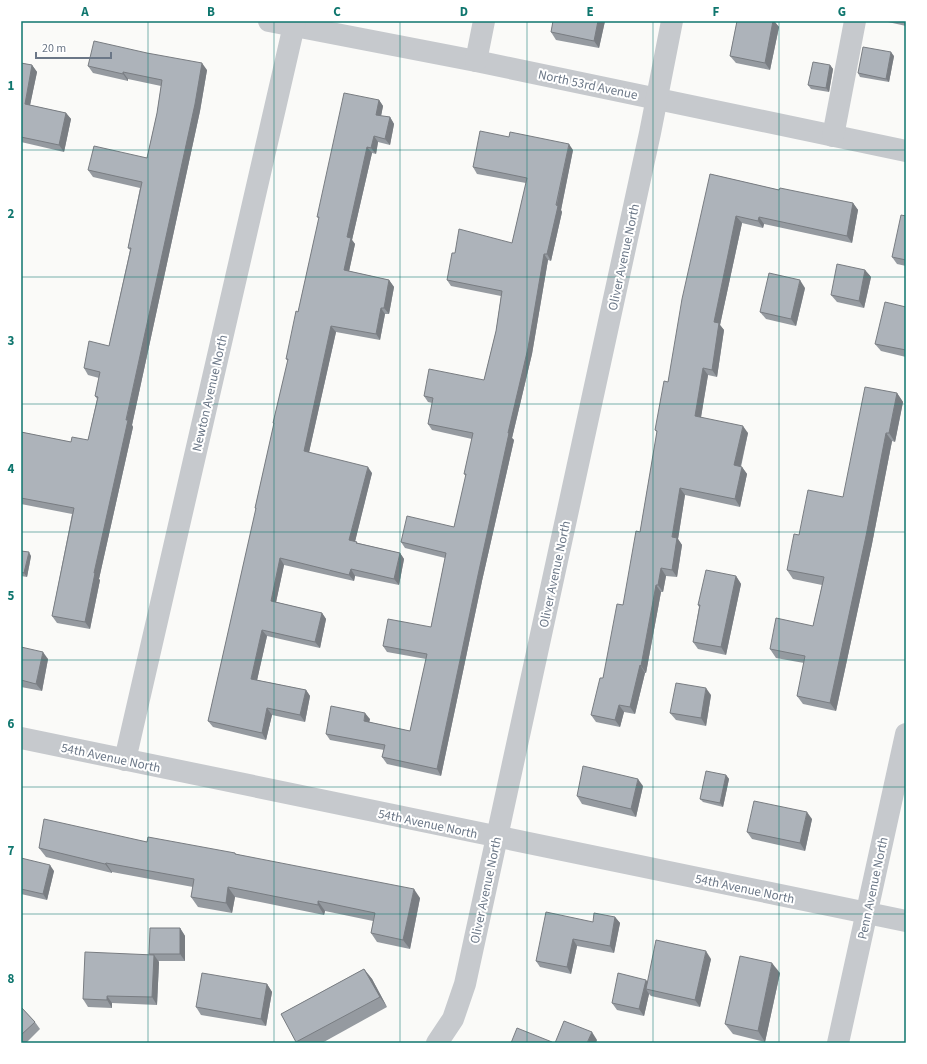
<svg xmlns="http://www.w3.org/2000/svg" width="927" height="1064" viewBox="0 0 927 1064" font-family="'Source Sans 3',sans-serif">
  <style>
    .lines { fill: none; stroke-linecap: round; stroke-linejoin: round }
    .minor { stroke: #c6c9cd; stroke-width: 22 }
    .wall { fill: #959aa0 }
    .shaded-wall { fill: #797d82 }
    .building { fill: #adb3ba; stroke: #797d82 }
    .grid { fill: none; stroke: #0f766e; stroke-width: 1; stroke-opacity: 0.55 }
    .labels { text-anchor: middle; stroke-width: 4; stroke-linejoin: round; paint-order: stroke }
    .street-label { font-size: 13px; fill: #6b7787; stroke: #fff }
    .neatline { fill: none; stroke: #0f766e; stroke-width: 1.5 }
    .grid-label { font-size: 13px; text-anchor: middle; font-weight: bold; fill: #0f766e }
  </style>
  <rect width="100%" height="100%" fill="#fafaf8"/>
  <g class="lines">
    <g class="minor">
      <polyline points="269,21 476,61 906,151"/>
      <polyline points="476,61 484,21"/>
      <polyline points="833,136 855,21"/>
      <polyline points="21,738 906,921"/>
      <polyline points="125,760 295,21"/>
      <polyline points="437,1043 453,1019 465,984 650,133 672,21"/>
      <polyline points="838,1043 906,734"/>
    </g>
  </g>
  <g class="wall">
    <polygon points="553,21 605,21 599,48 556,40 551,32"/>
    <polygon points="737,21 774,21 779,27 770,70 736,63 730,56"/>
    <polygon points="887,21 906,21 906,26 888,22"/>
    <polygon points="894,56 889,82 860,77 858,73"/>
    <polygon points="21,63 32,65 37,72 30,105 66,113 71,119 64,152 21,142"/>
    <polygon points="830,65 833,69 829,92 811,89 808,85"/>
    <polygon points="88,66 207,70 200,111 132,425 133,427 99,579 100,580 90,629 57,623 52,616 72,514 21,504 21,432 71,442 88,440 97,399 95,396 99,378 88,375 84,368 109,346 130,250 128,248 140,188 93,177 88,170 147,158 157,113 161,86 128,79 128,81 93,73"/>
    <polygon points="379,100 383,106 381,116 390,117 394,124 390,145 378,142 376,154 372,153 352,240 355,244 349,271 389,280 394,287 389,314 385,314 380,340 336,332 309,452 372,473 355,541 358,543 400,553 404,559 399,585 355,576 354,581 284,565 276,602 322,613 326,619 320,648 267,636 257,680 306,690 310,696 305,722 272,715 266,740 213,727 208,721 256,509 255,508 274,424 273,423 288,361 286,359 298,312 319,218 317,217"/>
    <polygon points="573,150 561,210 562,212 551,261 548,260 532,354 512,438 514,440 482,581 441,776 387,764 382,757 384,750 330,740 326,734 370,719 369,722 410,731 426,659 387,652 383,646 431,627 445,558 405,548 401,542 454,527 466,476 464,474 472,439 432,430 428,424 432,403 428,402 424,396 484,380 496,331 501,296 451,286 447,280 455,253 512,243 526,183 477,174 473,167"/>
    <polygon points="710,174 779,190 853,203 858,210 852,243 764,224 763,228 742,223 720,325 724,330 717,377 708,375 701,417 748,433 741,467 742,467 747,474 740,507 685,495 678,539 682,545 677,577 666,576 663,592 661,592 646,673 645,673 635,714 624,712 620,727 596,722 591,715 603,678 623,605 640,532 657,432 655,430 668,382"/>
    <polygon points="906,216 906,266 897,264 892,257"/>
    <polygon points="865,270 871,277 864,308 837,302 831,295"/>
    <polygon points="805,288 796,326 766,319 760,312"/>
    <polygon points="906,307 906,357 881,351 875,344"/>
    <polygon points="897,393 903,402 895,442 892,441 872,544 836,711 803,704 797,696 804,663 776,658 770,649 813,626 822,585 793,579 787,570 799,535 843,497"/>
    <polygon points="21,551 31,556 27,577 21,576"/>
    <polygon points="736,576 741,584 726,655 698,649 693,642 699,607 698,605"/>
    <polygon points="21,647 48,659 42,691 21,687"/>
    <polygon points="711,695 706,726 676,720 670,713"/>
    <polygon points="726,775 729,779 723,807 703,802 700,799"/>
    <polygon points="643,786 636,817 582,804 577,796"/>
    <polygon points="812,819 805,851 752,839 747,832"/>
    <polygon points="147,842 235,853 236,854 420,898 410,949 377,942 371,933 373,921 325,911 324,915 235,897 232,913 198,907 191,897 193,887 112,872 112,873 46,857 39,848"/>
    <polygon points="21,858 54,871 47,900 21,894"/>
    <polygon points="615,917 620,923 614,953 577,946 571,974 540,967 536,961 593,922"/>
    <polygon points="180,928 185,936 185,961 158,961 159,962 157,1005 112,1003 112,1008 88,1007 83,999 150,955 149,954"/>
    <polygon points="711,959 700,1007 651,996 649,994 644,1016 617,1010 612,1003 647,982"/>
    <polygon points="364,969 372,979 387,1007 322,1043 297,1043 281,1014"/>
    <polygon points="780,973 765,1042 733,1034 725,1024"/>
    <polygon points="267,984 272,992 266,1026 201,1015 196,1007"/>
    <polygon points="21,1007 35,1022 40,1029 26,1043 21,1043"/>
  </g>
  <g class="shaded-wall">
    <polygon points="598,21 605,21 599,48 594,41"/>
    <polygon points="773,21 774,21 779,27 770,70 765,63"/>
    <polygon points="891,52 894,56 889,82 886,79"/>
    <polygon points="202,63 207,70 200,111 132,425 133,427 99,579 100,580 90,629 85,622 94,573"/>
    <polygon points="32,65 37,72 29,110 25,104"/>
    <polygon points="830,65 833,69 829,92 826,88"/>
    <polygon points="123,72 128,79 128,81 123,74"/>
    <polygon points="379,100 383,106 380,121 376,115"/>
    <polygon points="66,113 71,119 64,152 59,145"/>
    <polygon points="390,117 394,124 390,145 385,139"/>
    <polygon points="374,136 378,142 376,154 371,148"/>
    <polygon points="569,144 573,150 561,210 562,212 551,261 547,254"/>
    <polygon points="367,147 372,153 352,240 355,244 348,276 344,270 347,237"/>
    <polygon points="853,203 858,210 852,243 847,236"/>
    <polygon points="736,216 742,223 720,325 724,330 717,377 712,370 714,322"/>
    <polygon points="759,217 764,224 763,228 758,221"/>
    <polygon points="544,254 548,260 532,354 512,438 514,440 482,581 441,776 437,769 508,433"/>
    <polygon points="865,270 871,277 864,308 859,301"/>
    <polygon points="389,280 394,287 389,314 384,308"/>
    <polygon points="800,280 805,288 796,326 791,319"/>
    <polygon points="381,308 385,314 380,340 376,334"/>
    <polygon points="331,326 336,332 308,457 304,451"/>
    <polygon points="703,368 708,375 700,423 695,416"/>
    <polygon points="897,393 903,402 895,442 889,433"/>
    <polygon points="743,426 748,433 739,473 734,465"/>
    <polygon points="886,433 892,441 872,544 836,711 830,703"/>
    <polygon points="368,467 372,473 354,546 349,540"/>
    <polygon points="742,467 747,474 740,507 735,499"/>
    <polygon points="680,488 685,495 678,539 682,545 677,577 672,570 672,537"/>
    <polygon points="29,552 31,556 27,577 24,573"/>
    <polygon points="400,553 404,559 399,585 394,579"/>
    <polygon points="280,558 284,565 275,607 271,601"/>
    <polygon points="661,568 666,576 663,592 658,585"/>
    <polygon points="351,569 355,576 354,581 349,575"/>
    <polygon points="736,576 741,584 726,655 721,647"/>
    <polygon points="656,585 661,592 646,673 641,666"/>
    <polygon points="322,613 326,619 320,648 315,642"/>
    <polygon points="262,630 267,636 256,685 251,679"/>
    <polygon points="43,652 48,659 42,691 36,684"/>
    <polygon points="640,665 645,673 635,714 630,707"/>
    <polygon points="706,688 711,695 706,726 701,718"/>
    <polygon points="306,690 310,696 305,722 300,715"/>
    <polygon points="619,705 624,712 620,727 615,720"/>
    <polygon points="267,708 272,715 266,740 262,733"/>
    <polygon points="365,713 370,719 368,727 364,721"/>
    <polygon points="726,775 729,779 723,807 720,803"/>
    <polygon points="638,779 643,786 636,817 631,809"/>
    <polygon points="807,812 812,819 805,851 800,843"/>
    <polygon points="106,863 112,872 112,873 105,864"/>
    <polygon points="50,865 54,871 47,900 43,894"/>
    <polygon points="228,887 235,897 232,913 226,903"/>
    <polygon points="414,889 420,898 410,949 403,940"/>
    <polygon points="318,901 325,911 324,915 318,905"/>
    <polygon points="615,917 620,923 614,953 610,946"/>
    <polygon points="180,928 185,936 185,961 180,954"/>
    <polygon points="573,939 577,946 571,974 567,967"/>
    <polygon points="706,951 711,959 700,1007 695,1000"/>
    <polygon points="154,955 159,962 157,1005 152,997"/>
    <polygon points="772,963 780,973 765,1042 758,1031"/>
    <polygon points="364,969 372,979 387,1007 380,997"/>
    <polygon points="646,980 651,987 646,989 649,994 644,1016 639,1009"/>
    <polygon points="267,984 272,992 266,1026 261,1019"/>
    <polygon points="107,996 112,1003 112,1008 107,1000"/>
    <polygon points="592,1032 597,1040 596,1043 587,1043"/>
  </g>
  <g class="building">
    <polygon points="553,21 598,21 594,41 551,32"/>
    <polygon points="737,21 773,21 765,63 730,56"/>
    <polygon points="94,41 147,53 202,63 195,104 126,420 128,420 94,573 95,573 85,622 52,616 74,508 21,498 21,432 71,442 72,437 88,440 98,397 95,396 100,372 84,368 89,341 109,346 131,248 128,248 142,182 88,170 94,146 147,158 157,113 162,80 123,72 123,74 88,66"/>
    <polygon points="863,47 891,52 886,79 858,73"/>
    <polygon points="813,62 830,65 826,88 808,85"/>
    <polygon points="21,63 32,65 25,104 66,113 59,145 21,137"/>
    <polygon points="344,93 379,100 376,115 390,117 385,139 374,136 371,148 367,147 347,237 351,238 344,270 389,280 384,308 381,308 376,334 331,326 304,451 368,467 349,540 357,542 356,543 400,553 394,579 351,569 349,575 280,558 271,601 322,613 315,642 262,630 251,679 306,690 300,715 267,708 262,733 208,721 256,508 255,508 274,423 273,423 288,359 286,359 296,311 298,312 319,217 317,217"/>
    <polygon points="480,131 509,137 510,132 569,144 556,205 558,206 547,254 544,254 528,348 508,433 509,433 478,575 437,769 382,757 385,745 326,734 331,706 365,713 364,721 410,731 427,654 383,646 388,619 431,627 446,553 401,542 407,516 454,527 466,474 464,474 473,433 428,424 433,398 424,396 429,369 484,380 496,331 502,291 447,280 452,253 455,253 459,229 512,243 527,178 473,167"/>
    <polygon points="710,174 779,190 780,188 853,203 847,236 759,217 758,221 736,216 714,322 719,323 712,370 703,368 695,416 743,426 734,465 742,467 735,499 680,488 672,537 677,538 672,570 661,568 658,585 656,585 641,666 640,665 630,707 619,705 615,720 591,715 600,678 603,678 617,604 623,605 636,531 640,532 657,431 655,430 664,381 668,382 682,299"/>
    <polygon points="901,215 906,216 906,260 892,257"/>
    <polygon points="837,264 865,270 859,301 831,295"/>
    <polygon points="769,273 800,280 791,319 760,312"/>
    <polygon points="885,302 906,307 906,350 875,344"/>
    <polygon points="865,387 897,393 889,433 886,433 866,536 830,703 797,696 805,656 770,649 776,618 813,626 824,577 787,570 794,534 799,535 808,490 843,497"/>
    <polygon points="21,551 29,552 24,573 21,572"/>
    <polygon points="706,570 736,576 721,647 693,642 700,605 698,605"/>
    <polygon points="21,647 43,652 36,684 21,680"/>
    <polygon points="676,683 706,688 701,718 670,713"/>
    <polygon points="583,766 638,779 631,809 577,796"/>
    <polygon points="706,771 726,775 720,803 700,799"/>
    <polygon points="754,801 807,812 800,843 747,832"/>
    <polygon points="44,819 147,842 148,837 235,853 235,854 414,889 403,940 371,933 375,913 318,901 318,905 228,887 226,903 191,897 194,879 106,863 105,864 39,848"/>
    <polygon points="21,858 50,865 43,894 21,889"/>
    <polygon points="546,912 593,922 594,913 615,917 610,946 573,939 567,967 536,961"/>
    <polygon points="150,928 180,928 180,954 149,954"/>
    <polygon points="656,940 706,951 695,1000 646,989"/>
    <polygon points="85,952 154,955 152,997 107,996 107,1000 83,999"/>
    <polygon points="740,956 772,963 758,1031 725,1024"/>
    <polygon points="364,969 380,997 296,1042 281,1014"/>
    <polygon points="202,973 267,984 261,1019 196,1007"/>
    <polygon points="618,973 646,980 639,1009 612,1003"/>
    <polygon points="21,1007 35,1022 21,1035"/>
    <polygon points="564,1021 592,1032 587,1043 555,1043"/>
    <polygon points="517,1028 552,1042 552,1043 511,1043"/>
  </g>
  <path class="grid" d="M148,21V1043M274,21V1043M400,21V1043M527,21V1043M653,21V1043M779,21V1043M21,150H906M21,277H906M21,404H906M21,532H906M21,660H906M21,787H906M21,914H906"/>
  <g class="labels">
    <g class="street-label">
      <text transform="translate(588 84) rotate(12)" y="5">North 53rd Avenue</text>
      <text transform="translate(623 257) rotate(-78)" y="5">Oliver Avenue North</text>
      <text transform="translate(209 393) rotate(-77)" y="5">Newton Avenue North</text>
      <text transform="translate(554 574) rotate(-78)" y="5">Oliver Avenue North</text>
      <text transform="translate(111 757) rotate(12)" y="5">54th Avenue North</text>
      <text transform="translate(428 823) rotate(12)" y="5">54th Avenue North</text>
      <text transform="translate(745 888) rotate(12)" y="5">54th Avenue North</text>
      <text transform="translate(872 888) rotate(-78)" y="5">Penn Avenue North</text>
      <text transform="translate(485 890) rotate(-78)" y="5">Oliver Avenue North</text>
    </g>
  </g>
  <rect width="927" height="1064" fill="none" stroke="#ffffff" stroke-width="44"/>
  <path d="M36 52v6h75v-6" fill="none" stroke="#6b7787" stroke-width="2"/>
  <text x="42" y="52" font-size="12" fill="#6b7787" stroke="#ffffff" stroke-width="3" paint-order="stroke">20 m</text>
  <rect x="22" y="22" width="883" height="1020" class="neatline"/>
  <g class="grid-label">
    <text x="85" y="16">A</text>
    <text x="211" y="16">B</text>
    <text x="337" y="16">C</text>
    <text x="464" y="16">D</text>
    <text x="590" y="16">E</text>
    <text x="716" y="16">F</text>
    <text x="842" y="16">G</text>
    <text x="11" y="90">1</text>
    <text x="11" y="218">2</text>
    <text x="11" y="345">3</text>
    <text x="11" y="473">4</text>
    <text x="11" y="600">5</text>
    <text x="11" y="728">6</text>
    <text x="11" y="855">7</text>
    <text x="11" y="983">8</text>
  </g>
</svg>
